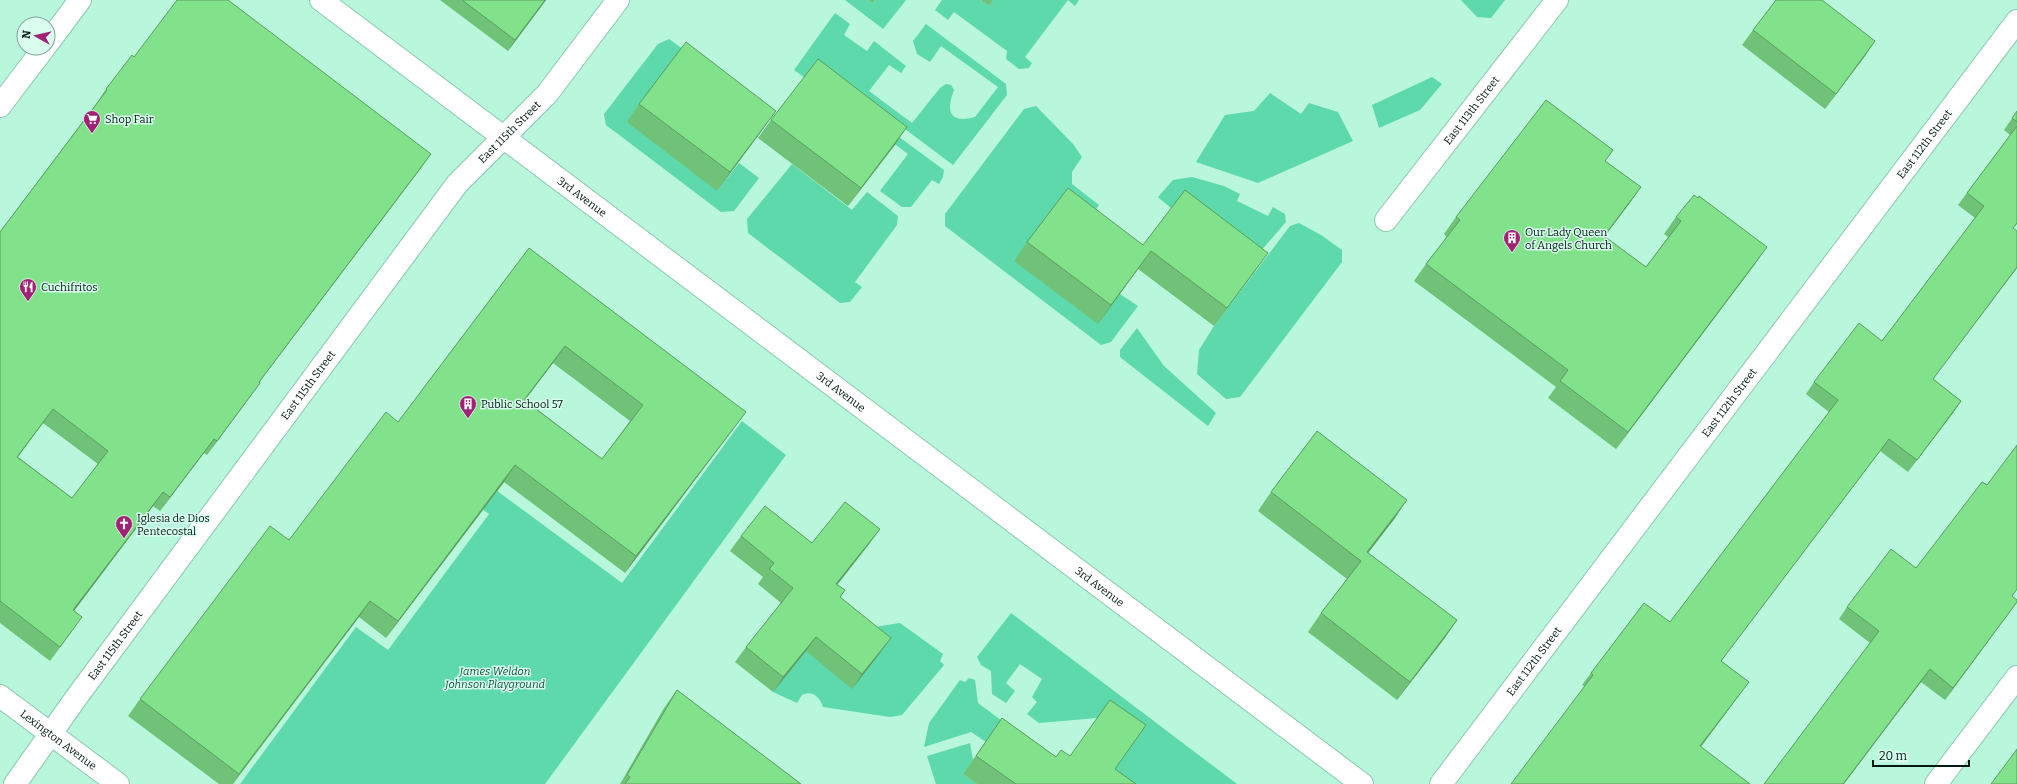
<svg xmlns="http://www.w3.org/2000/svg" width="2017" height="784" viewBox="0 0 2017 784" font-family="Bitter,serif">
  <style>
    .green { fill: #5dd9ac }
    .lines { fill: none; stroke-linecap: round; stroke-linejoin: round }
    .minor-casing { stroke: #8bc9af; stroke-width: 24 }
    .major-casing { stroke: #8bc9af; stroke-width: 24 }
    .minor { stroke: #fff; stroke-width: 22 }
    .major { stroke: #fff; stroke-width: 22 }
    .wall { fill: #6fc278; fill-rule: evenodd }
    .shaded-wall { fill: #5a9e61 }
    .building { fill: #81e28b; stroke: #5a9e61; fill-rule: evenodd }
    .labels { text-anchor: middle; stroke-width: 3; stroke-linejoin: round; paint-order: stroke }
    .street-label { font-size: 11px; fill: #021a11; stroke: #d9feed }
    .poi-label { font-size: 11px; fill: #021a11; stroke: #d9feed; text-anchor: start }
    .park-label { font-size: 11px; font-style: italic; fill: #10513c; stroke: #d9feed }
  </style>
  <rect width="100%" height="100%" fill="#b8f7dc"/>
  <g class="green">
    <polygon points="845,0 868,0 873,3 875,0 906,0 883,29"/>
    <polygon points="942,0 981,0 989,6 994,0 1079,0 1075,6 1068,0 1025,57 1032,63 1029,68 1019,69 1006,59 1007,51 954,12 948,20 935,10"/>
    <polygon points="1461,0 1505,0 1491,18 1477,17"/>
    <path d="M835,13L850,24L844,35L867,51L874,41L906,66L901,73L889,65L869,91L912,123L940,88L946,84L951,85L954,90C946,111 949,124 975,117L998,87L941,46L930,62L917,54L913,41L926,24L1006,84L1007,95L953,165L881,111L842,105L794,70Z"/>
    <polygon points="669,39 738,89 717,191 739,163 759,178 734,211 721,212 606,125 604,114 658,44"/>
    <polygon points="1432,77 1442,84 1420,110 1379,128 1372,105"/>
    <polygon points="1270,93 1301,114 1309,103 1338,112 1353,141 1258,183 1196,162 1225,115 1254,111"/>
    <polygon points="1036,106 1073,144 1082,157 1072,172 1072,184 1099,205 1083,228 1120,294 1138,306 1111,342 1101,345 945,226 945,214 1024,109"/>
    <polygon points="884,126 944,170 943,177 939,184 932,180 911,207 902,207 880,191 908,154 896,145 894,146"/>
    <polygon points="792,164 852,210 867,192 898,216 897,225 855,282 862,287 850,302 840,303 748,233 747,219"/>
    <polygon points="1192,177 1224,186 1240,194 1237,201 1268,216 1273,207 1285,214 1286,222 1253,260 1172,209 1158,197 1173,180"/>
    <polygon points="1299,223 1321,235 1342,250 1342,262 1240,397 1226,399 1197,374 1199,350 1214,326 1290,226"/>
    <polygon points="1137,328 1164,366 1216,413 1208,426 1120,357 1120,350"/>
    <polygon points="742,421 786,455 545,784 240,784 356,627 388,650 489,514 448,483 462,465 622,583"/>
    <polygon points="1011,613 1237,784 1104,784 1097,718 1039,723 1027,714 1037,702 1032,697 1042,679 1020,664 1006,683 1015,691 1006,703 992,694 991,671 981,665 977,657"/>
    <path d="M900,623L943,654L940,661L944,665L902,715L890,717L823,707C820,697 812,690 802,695L797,703L773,692L805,651L862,629Z"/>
    <polygon points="969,678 975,680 978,703 1010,727 986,742 971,732 924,747 929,723 960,680 965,682"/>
    <polygon points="970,743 973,760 963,774 977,784 936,784 927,756"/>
  </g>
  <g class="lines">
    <defs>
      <g id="minor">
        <polyline points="48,43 80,0"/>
        <polyline points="0,106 44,48"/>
        <path id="s1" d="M1386,220L1557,0"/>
        <path id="s2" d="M15,784L76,698L457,184L547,94L618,0"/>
        <path id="s3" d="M1441,784L2017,21"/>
        <polyline points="1936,784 2017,677"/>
      </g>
      <g id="major">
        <path id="s4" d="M321,0L1362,784"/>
        <path id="s5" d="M0,696L118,784"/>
      </g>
    </defs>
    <use href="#minor" class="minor-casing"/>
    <use href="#major" class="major-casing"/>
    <use href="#minor" class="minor"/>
    <use href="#major" class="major"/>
  </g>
  <g class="wall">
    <polygon points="440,0 546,0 508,51"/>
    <polygon points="868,0 875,0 873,3"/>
    <polygon points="981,0 994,0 989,6"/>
    <polygon points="1753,30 1865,56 1825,109 1742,45"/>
    <path d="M134,57L421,168L259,382L260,383L250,397L207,455L204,453L160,511L153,506L74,611L72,631L50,661L0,623V232L96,104L106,89ZM43,423L98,464L72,498L18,457Z"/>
    <polygon points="639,104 763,129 717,191 627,122"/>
    <polygon points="2017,111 2017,224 2013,228 1933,379 1961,401 1953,413 1908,472 1880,451 1862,475 1721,661 1749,682 1701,747 1584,686 1582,685 1591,673 1670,622 1829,412 1806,394 1814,382 1882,341 1975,218 1958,205 2010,135 2004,130"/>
    <polygon points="771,120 894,146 848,206 758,138"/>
    <polygon points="1605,161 1641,187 1629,204 1604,237 1646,267 1668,237 1664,234 1676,217 1755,264 1616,449 1548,398 1556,387 1414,281 1426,264 1447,237 1444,234 1456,217"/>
    <polygon points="1027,242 1143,245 1255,271 1214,326 1138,269 1098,324 1014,261"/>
    <path d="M529,248L734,428L625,573L504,482L386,638L359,617L233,784H219L128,716L140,699L289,540L398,422ZM553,363L630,421L602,459L525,400Z"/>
    <polygon points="1271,492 1395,518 1368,553 1457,620 1444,639 1397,700 1308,632 1321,613 1347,579 1258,511"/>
    <polygon points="880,529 869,544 837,585 840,597 880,653 852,689 806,651 773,692 735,662 746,647 781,603 758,584 763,577 730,551 741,536 812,543"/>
    <polygon points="1916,568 2012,597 2017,602 1945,700 1921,682 1902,707 1870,643 1839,619 1847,607"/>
    <polygon points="677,690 801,784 620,784 664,708"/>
    <polygon points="1002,718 1056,757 1070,756 1115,769 1136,784 977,784 963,774"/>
  </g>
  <g class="shaded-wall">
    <polygon points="545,0 546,0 508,51 515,40"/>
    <polygon points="1875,41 1865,56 1825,109 1836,94"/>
    <polygon points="776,111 763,129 717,191 730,172"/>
    <polygon points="907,127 894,146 848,206 861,188"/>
    <polygon points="431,154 421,168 249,396 259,382"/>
    <polygon points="1641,187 1629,204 1592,253 1604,236"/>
    <polygon points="1767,247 1755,264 1616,449 1628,432"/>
    <polygon points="1151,251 1138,269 1098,324 1111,305"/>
    <polygon points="1268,253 1255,271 1214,326 1227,308"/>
    <polygon points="2017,267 2017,268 1924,391"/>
    <polygon points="565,346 553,363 512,417 524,400"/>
    <polygon points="260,383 250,397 207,455 217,441"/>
    <polygon points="1961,401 1953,413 1908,472 1917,460"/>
    <polygon points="53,409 43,423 7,471 17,457"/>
    <polygon points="746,412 734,428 625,573 636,556"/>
    <polygon points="214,439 204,453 160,511 170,497"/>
    <polygon points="1889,439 1880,451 1712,673 1721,661"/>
    <polygon points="515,465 504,482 386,638 398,621"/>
    <polygon points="163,492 153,506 64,624 73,610"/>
    <polygon points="1407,500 1395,518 1354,571 1367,552"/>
    <polygon points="880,529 869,544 826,599 836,584"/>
    <polygon points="370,601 359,617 232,784 239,774"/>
    <polygon points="2017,602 2009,613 1945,700 1953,688"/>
    <polygon points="1457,620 1444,639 1397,700 1410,682"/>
    <polygon points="816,637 806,651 773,692 783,677"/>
    <polygon points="891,638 880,653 852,689 862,674"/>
    <polygon points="1930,669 1921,682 1844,784 1843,784"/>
    <polygon points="1749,682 1692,758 1700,746"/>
  </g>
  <g class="building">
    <path d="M177,0H228L431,154L259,382L260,383L217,441L214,439L170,497L163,492L73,610L82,617L60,647L0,601V232L107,90L106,89L132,55L134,57ZM53,409L108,451L72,498L17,457Z"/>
    <polygon points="462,0 545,0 515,40"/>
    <polygon points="1776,0 1822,0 1875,41 1836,94 1753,30"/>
    <polygon points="686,42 776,111 730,172 639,104"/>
    <polygon points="818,59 907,127 861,188 771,120"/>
    <polygon points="1546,100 1613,150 1605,161 1641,187 1604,236 1646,267 1681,221 1676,217 1694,195 1698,198 1699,196 1767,247 1628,432 1560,381 1568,370 1426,264 1460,220 1456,217"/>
    <polygon points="2017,111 2017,122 2012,118"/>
    <polygon points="2017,126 2017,223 2013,228 2017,231 2017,267 1933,379 1961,401 1917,460 1889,439 1721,661 1749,682 1700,746 1750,784 1511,784 1593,675 1591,673 1644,603 1670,622 1838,400 1814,382 1859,323 1882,341 1984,206 1967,193"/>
    <polygon points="1068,188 1143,245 1185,190 1268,253 1227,308 1151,251 1111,305 1027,242"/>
    <path d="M529,248L746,412L636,556L515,465L398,621L370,601L239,774L140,699L270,526L289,540L386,412L398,422ZM565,346L643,405L602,459L524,400Z"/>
    <polygon points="1317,431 1407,500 1367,552 1457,620 1410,682 1321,613 1361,561 1271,492"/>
    <polygon points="2017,445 2017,589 2012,596 2017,600 2017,602 1953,688 1930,669 1843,784 1764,784 1879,631 1847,607 1891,549 1916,568 1982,482 1987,485"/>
    <polygon points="845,502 880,529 836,584 845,590 840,597 891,638 862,674 816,637 783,677 746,647 793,588 769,569 774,563 741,536 765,506 812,543"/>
    <polygon points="677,690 801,784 625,784 630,777 627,775"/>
    <polygon points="1110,700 1146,725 1115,769 1136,784 1016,784 976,756 1002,718 1056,757 1061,750 1070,756"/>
    <polygon points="2017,749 2017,784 1991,784"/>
  </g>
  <defs>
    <symbol id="supermarket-pin" viewBox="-11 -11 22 30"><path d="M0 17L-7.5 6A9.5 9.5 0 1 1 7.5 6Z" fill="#a22375" stroke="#d9feed"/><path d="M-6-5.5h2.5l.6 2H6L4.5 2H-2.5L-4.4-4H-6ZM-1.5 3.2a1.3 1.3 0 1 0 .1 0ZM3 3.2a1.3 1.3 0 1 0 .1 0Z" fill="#fff"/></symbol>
    <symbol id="building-pin" viewBox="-11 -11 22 30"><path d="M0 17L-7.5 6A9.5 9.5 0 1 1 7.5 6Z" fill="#a22375" stroke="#d9feed"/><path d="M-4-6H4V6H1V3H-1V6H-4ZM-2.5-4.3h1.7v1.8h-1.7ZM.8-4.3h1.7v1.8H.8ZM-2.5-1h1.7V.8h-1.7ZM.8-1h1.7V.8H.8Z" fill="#fff"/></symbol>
    <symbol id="restaurant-pin" viewBox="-11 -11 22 30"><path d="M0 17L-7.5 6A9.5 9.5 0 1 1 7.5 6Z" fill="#a22375" stroke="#d9feed"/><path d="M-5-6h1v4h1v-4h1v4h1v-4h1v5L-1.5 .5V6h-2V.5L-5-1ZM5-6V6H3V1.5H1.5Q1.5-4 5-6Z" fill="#fff"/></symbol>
    <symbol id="church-pin" viewBox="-11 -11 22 30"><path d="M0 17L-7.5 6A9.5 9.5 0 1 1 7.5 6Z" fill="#a22375" stroke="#d9feed"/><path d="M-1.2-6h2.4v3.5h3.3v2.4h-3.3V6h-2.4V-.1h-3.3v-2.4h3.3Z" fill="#fff"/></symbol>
  </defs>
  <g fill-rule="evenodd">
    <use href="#supermarket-pin" x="82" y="109" width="20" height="27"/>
    <use href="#building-pin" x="1502" y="228" width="20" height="27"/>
    <use href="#restaurant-pin" x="18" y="277" width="20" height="27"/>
    <use href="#building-pin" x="458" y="394" width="20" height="27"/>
    <use href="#church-pin" x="114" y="514" width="20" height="27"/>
  </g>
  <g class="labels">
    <g class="street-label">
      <text dy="4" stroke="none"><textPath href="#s1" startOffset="139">East 113th Street</textPath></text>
      <text dy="4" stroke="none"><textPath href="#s2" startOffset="819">East 115th Street</textPath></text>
      <text dy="4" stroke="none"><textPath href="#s3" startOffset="802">East 112th Street</textPath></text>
      <text dy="4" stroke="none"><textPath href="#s4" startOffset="327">3rd Avenue</textPath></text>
      <text dy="4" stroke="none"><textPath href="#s2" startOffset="495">East 115th Street</textPath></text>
      <text dy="4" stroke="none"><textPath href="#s4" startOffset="651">3rd Avenue</textPath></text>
      <text dy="4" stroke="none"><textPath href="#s3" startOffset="478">East 112th Street</textPath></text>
      <text dy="4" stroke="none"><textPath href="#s4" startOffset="975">3rd Avenue</textPath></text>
      <text dy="4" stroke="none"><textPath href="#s2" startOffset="171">East 115th Street</textPath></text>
      <text dy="4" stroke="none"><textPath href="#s3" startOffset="154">East 112th Street</textPath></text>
      <text dy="4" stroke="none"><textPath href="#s5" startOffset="73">Lexington Avenue</textPath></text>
    </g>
    <g class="poi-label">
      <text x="105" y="123">Shop Fair</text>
      <text x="1525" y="236">Our Lady Queen<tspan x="1525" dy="13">of Angels Church</tspan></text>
      <text x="41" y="291">Cuchifritos</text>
      <text x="481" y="408">Public School 57</text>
      <text x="137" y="522">Iglesia de Dios<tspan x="137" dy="13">Pentecostal</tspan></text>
    </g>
    <g class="park-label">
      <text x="495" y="675">James Weldon<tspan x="495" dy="13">Johnson Playground</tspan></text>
    </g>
  </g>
  <g transform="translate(36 36) rotate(278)"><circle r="19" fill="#d9feed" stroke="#83a395"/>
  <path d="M0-3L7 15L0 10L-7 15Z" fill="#a22375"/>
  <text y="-6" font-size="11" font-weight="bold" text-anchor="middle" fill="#021a11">N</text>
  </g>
  <path d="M1873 760v6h96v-6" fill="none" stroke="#021a11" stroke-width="2"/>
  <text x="1879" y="760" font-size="12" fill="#021a11" stroke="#d9feed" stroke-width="3" paint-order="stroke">20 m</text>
</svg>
